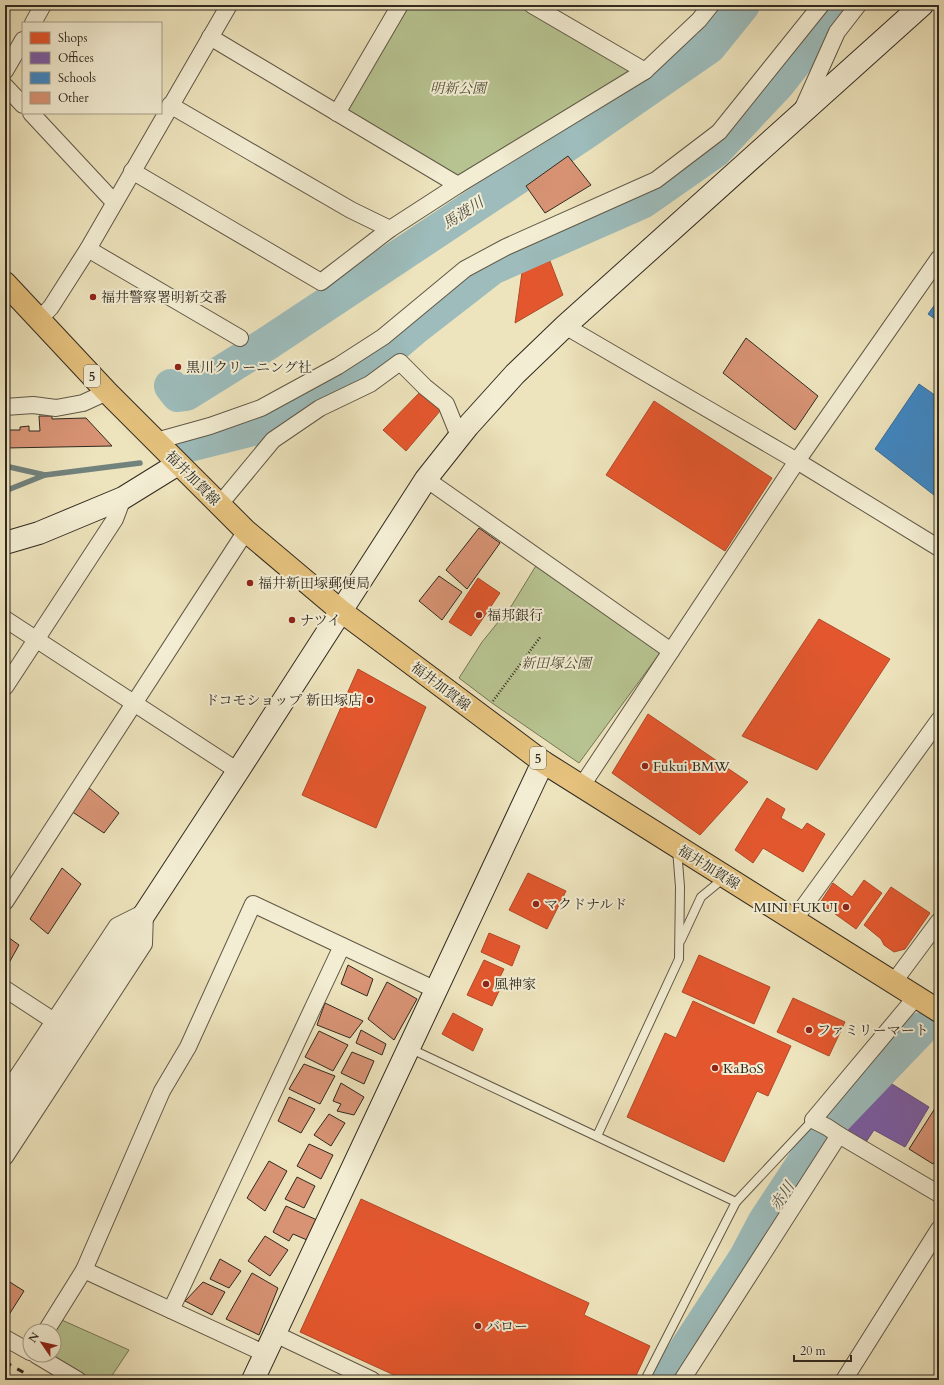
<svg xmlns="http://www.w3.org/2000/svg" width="944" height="1385" viewBox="0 0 944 1385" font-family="Cardo,'Noto Serif JP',serif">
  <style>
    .green { fill: #b7c491; stroke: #747758 }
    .shops { fill: #e4572e; stroke: #ae4a2a }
    .offices { fill: #7b5ea7; stroke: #654e7e }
    .schools { fill: #3f88c5; stroke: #3b6c94 }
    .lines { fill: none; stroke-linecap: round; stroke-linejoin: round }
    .stream { stroke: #72827d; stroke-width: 5.5 }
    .river { stroke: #9dbcbb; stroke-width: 34 }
    .building { fill: #d79374; stroke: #312a20 }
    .lane-casing { stroke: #605847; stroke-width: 10 }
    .street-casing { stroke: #605847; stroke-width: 18 }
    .secondary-casing { stroke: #312a20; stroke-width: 24 }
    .primary-casing { stroke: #312a20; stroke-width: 24 }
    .path { stroke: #312a20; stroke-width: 2.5; stroke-dasharray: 1 2; stroke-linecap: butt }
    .lane { stroke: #f3edd3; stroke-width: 8 }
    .street { stroke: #f3edd3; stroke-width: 16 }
    .secondary { stroke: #f3edd3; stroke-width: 22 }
    .primary { stroke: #e6c27e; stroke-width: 22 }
    .rail { stroke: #312a20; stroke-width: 3; stroke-dasharray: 7 7; stroke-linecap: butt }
    .poi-dot { fill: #8f2418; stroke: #f3edd3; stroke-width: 1.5 }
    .labels { text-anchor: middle; stroke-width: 4; stroke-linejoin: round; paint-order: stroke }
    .shield { fill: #f3edd3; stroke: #6b6456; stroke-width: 1 }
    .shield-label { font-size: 13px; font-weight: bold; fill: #312a20 }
    .park-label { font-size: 14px; font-style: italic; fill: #52503c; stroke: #f3edd3 }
    .poi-label { font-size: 14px; fill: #312a20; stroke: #f3edd3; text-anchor: start }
    .street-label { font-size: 14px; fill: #312a20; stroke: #f3edd3 }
    .water-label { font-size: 15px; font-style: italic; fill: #4c4e47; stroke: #f3edd3 }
  </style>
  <rect width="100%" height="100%" fill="#ede3bc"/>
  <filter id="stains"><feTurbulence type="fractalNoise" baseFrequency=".005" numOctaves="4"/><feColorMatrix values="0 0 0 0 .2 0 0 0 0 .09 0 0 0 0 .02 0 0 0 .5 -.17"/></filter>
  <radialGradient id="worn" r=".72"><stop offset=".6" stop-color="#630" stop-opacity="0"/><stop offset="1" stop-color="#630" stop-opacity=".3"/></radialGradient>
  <g class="green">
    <polygon points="400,5 532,5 645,71 458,185 337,113"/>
    <polygon points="537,564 660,653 579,763 492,703 459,678 482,642 512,605"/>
    <polygon points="55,1317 129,1350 109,1380 78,1380 36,1355 54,1355"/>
  </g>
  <g class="shops">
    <polygon points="550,261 563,295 515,323 522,272"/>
    <polygon points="425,387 446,404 406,451 383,430"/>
    <polygon points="654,401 772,478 725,551 606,475"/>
    <polygon points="478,578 500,593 471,636 449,622"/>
    <polygon points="819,619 890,659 817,770 742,736"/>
    <polygon points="358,669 426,707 376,828 302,795"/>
    <polygon points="648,714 748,782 700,835 612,773"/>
    <polygon points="767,798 785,809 781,818 802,830 807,823 825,834 803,872 763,848 753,863 735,850"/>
    <polygon points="528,873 566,891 547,929 509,910"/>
    <polygon points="864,880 882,893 856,929 820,903 833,883 852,897"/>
    <polygon points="891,887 930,913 905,949 894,952 884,945 881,939 864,925"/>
    <polygon points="489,933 520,946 512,966 481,952"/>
    <polygon points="699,955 770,987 754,1024 682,992"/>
    <polygon points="484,960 504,969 495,987 499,991 492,1006 467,995"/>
    <polygon points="793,998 845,1022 829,1056 777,1032"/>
    <polygon points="693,1001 791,1046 768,1096 757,1091 724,1162 627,1117 665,1033 676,1038"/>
    <polygon points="453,1013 483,1029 473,1051 442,1034"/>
    <polygon points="361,1199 589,1303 584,1315 650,1346 634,1380 405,1380 300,1332"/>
  </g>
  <polygon class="offices" points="884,1079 929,1107 905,1147 874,1130 866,1142 839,1125"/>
  <g class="schools">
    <polygon points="939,299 939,322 928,314"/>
    <polygon points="919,384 939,398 939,499 875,449"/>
  </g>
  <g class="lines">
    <g class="stream">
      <polyline points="5,466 45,475 140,463"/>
      <polyline points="5,491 45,475"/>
    </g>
    <g class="river">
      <polyline points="171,386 178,395 186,394 265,345 583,134 709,47 743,5"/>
      <polyline points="193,444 253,429 363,372 416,327 492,268 642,202 715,151 778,84 840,5"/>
      <polyline points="666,1380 746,1257 765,1221 827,1127 921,1029"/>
    </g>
  </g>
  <g class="building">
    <polygon points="568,156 591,185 545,213 526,186"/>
    <polygon points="746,338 818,396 795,430 723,373"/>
    <polygon points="39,416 52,416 52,419 86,418 112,446 5,448 5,430 20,430 20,427 29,426 29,431 40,431"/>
    <polygon points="479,528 500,543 467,589 446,570"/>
    <polygon points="439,576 462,592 442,620 419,601"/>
    <polygon points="89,788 119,813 104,833 71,811"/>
    <polygon points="62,868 81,884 48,934 30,919"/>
    <polygon points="5,935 19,945 5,970"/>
    <polygon points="348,965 373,979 367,996 341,984"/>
    <polygon points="387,982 417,999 394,1040 368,1019"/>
    <polygon points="325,1003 363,1021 350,1038 317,1025"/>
    <polygon points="361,1030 386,1044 382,1055 356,1043"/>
    <polygon points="319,1031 348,1045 333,1071 305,1057"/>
    <polygon points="352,1052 374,1061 364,1084 341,1073"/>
    <polygon points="304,1064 335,1076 320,1104 289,1089"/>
    <polygon points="341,1083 364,1097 354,1115 337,1111 341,1104 333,1101"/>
    <polygon points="289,1097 315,1109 301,1133 278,1121"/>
    <polygon points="939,1102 939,1155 933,1164 909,1149"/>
    <polygon points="329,1114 345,1123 331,1146 314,1135"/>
    <polygon points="309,1144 333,1155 321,1179 297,1166"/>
    <polygon points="269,1161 287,1171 265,1211 247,1198"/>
    <polygon points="297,1177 315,1186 304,1208 285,1199"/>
    <polygon points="286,1206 317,1220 307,1240 293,1234 289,1241 273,1232"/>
    <polygon points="265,1236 288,1250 270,1276 248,1261"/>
    <polygon points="220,1259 241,1271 229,1288 210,1279"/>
    <polygon points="252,1273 278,1288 259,1335 226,1319"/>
    <polygon points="5,1279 24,1291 5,1321"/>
    <polygon points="203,1282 225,1292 212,1315 185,1301"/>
  </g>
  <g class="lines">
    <defs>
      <g id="lane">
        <polyline points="681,940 701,897 724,878"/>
        <polyline points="409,1048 736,1202 813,1120"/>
        <polyline points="597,1136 679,959 680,887 677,849"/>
        <polyline points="645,1380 736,1202"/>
      </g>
      <g id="street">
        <polyline points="532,5 645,71"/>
        <polyline points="33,23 43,5"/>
        <polyline points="210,37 458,185 645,71 699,20 711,5"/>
        <polyline points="5,71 23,40"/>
        <polyline points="5,86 23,105"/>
        <polyline points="170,105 351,210 390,229"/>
        <polyline points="802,110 837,32 858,5"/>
        <polyline points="31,113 114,202"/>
        <polyline points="337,113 400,5"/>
        <polyline points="132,171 321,282 390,229 458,185"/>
        <polyline points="88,249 240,338"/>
        <polyline points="39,320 51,307 88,249 229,5"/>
        <polyline points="565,326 797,461 939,548"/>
        <polyline points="5,407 33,405 56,408 83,403 107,392"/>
        <polyline points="156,441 210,426 261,408 338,366 383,337 465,269 506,247 656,180 719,132 821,5"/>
        <polyline points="426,479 671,651"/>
        <polyline points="220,504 273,440 320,408 370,384 400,362 425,387 446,404 459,436"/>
        <polyline points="5,619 238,771"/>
        <polyline points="5,687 115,519 123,498"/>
        <polyline points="581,787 797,461 939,258"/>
        <polyline points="5,902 246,531"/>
        <polyline points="794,920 939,720"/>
        <polyline points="893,983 939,921"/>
        <polyline points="5,989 54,1021"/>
        <polyline points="5,1095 117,926 145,912 144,944 5,1157"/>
        <polyline points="839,1135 827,1127 813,1120 916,997"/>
        <polyline points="84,1270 266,1354"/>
        <polyline points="171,1310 342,946"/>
        <polyline points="46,1331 84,1270 162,1091 188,1047 253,904 436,990"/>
        <polyline points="275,1334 372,1380"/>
        <polyline points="5,1338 30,1352"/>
        <polyline points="36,1355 78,1380"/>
        <polyline points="682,1380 839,1135 939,1194"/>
        <polyline points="844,1380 939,1229"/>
      </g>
      <g id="secondary">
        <polyline points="5,543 39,533 123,498 178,464"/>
        <polyline points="5,1127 238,771 426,479 468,426 515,374 565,326 922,5"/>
        <polyline points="253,1380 543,762"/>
      </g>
      <polyline id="primary" points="5,283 107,392 246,531 341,611 543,762 939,1011"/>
    </defs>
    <use href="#lane" class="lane-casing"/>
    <use href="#street" class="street-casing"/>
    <use href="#secondary" class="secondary-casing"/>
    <use href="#primary" class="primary-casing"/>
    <polyline class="path" points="493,701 541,636"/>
    <use href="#lane" class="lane"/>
    <use href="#street" class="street"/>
    <use href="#secondary" class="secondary"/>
    <use href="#primary" class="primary"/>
    <polyline class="rail" points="5,1362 37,1380"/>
  </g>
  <g class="poi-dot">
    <circle cx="93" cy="297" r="4"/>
    <circle cx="178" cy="367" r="4"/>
    <circle cx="250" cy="583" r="4"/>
    <circle cx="479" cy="615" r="4"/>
    <circle cx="292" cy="620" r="4"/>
    <circle cx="370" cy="700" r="4"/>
    <circle cx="645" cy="766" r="4"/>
    <circle cx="536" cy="904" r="4"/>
    <circle cx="846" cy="907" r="4"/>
    <circle cx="486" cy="984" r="4"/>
    <circle cx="809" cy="1030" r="4"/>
    <circle cx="715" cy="1068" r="4"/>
    <circle cx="478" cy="1326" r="4"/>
  </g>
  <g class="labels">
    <g class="shield">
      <rect x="84" y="365" width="16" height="22" rx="3"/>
      <rect x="530" y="747" width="16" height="22" rx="3"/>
    </g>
    <g class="shield-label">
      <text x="92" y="381">5</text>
      <text x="538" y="763">5</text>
    </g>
    <g class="park-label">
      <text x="458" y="93">明新公園</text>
      <text x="556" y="668">新田塚公園</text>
    </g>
    <g class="poi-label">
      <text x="101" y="302">福井警察署明新交番</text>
      <text x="186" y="372">黒川クリーニング社</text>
      <text x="258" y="588">福井新田塚郵便局</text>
      <text x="487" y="620">福邦銀行</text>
      <text x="300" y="625">ナツイ</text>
      <text x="362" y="705" text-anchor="end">ドコモショップ 新田塚店</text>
      <text x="653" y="771">Fukui BMW</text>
      <text x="544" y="909">マクドナルド</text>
      <text x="838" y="912" text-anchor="end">MINI FUKUI</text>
      <text x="494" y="989">風神家</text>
      <text x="817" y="1035">ファミリーマート</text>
      <text x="723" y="1073">KaBoS</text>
      <text x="486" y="1331">バロー</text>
    </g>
    <g class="street-label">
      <text transform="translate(193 478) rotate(45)" y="5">福井加賀線</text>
      <text transform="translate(441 686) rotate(37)" y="5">福井加賀線</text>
      <text transform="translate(709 867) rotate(32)" y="5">福井加賀線</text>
    </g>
    <g class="water-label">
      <text transform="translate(463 213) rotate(-33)" y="5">馬渡川</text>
      <text transform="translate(782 1196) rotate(-56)" y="5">赤川</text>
    </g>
  </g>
  <rect width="944" height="1385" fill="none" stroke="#ede3bc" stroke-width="20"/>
  <rect x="6" y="6" width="932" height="1373" fill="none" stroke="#312a20" stroke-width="2"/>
  <rect x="10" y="10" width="924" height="1365" fill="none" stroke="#312a20"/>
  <rect x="22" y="22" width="140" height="92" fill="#f3edd3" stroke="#a59f8b"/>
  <rect x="30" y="32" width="20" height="12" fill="#e4572e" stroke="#a59f8b"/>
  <text x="58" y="42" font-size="12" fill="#312a20">Shops</text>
  <rect x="30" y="52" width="20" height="12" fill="#7b5ea7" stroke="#a59f8b"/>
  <text x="58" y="62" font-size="12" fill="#312a20">Offices</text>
  <rect x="30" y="72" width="20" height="12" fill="#3f88c5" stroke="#a59f8b"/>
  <text x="58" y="82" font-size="12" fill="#312a20">Schools</text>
  <rect x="30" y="92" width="20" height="12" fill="#d79374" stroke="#a59f8b"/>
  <text x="58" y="102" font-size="12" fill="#312a20">Other</text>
  <g transform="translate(42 1343) rotate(304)"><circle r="19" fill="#f3edd3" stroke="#a59f8b"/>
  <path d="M0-3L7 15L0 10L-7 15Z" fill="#8f2418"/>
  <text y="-6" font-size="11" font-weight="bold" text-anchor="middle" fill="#312a20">N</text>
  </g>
  <path d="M794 1355v6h57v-6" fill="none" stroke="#312a20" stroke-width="2"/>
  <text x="800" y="1355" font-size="12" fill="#312a20" stroke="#f3edd3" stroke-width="3" paint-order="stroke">20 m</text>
  <rect width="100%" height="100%" filter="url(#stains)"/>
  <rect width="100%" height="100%" fill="url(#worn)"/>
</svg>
